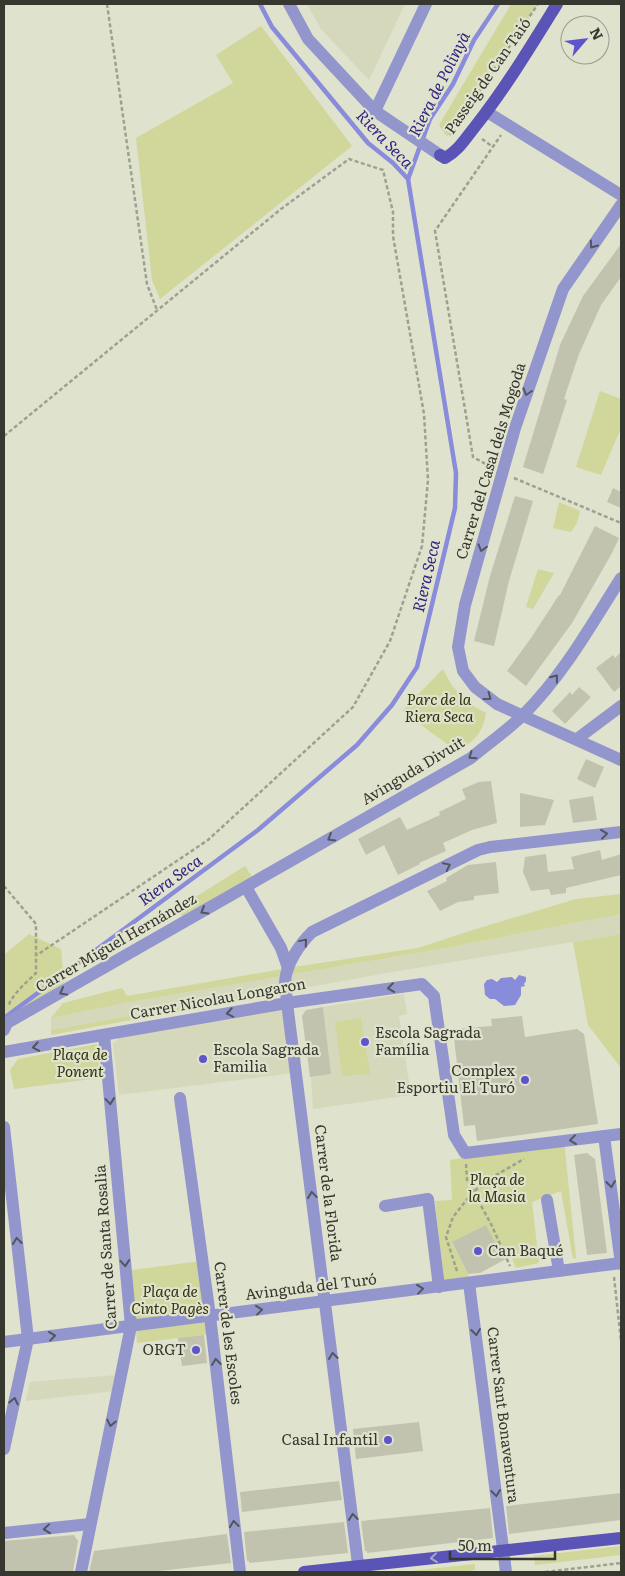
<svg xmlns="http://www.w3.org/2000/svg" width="625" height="1576" viewBox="0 0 625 1576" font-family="Literata,serif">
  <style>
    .built { fill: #d5d8bb }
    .green { fill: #d1d69b }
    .water { fill: #898bdb }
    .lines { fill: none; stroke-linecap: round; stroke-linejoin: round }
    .stream { stroke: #898bdb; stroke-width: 4.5 }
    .building { fill: #c1c3ae }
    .path { stroke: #9fa190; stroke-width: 2.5; stroke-dasharray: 4 2.5; stroke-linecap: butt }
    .minor { stroke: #9396cd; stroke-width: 12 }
    .major { stroke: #5954b6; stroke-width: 12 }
    .oneway { stroke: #52545e }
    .oneway2 { stroke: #a9a9c3 }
    .poi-dot { fill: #5e55cd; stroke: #dfe2cc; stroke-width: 2 }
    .labels { text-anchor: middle; stroke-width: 4.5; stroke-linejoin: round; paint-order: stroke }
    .street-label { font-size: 15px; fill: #36372e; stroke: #dfe2cc }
    .park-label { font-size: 15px; font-style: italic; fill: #31330b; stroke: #dfe2cc }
    .poi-label { font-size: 15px; fill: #36372e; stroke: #dfe2cc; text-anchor: start }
    .water-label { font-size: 16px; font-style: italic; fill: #312380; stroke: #dfe2cc }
  </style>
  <rect width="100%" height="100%" fill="#dfe2cc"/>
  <g class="built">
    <polygon points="307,4 405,4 369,80 321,29"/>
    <polygon points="621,914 621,934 387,973 265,995 264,992 51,1030 51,1018 130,1002 440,949"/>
    <polygon points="404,994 407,1014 399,1016 411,1095 313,1109 311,1077 331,1074 323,1007"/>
    <polygon points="281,1008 293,1073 119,1095 113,1044 119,1038"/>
    <polygon points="117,1375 114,1391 26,1401 30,1382"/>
  </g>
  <g class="green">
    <polygon points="511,4 538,4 447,137 439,125"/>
    <polygon points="261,26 352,146 160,299 152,280 136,138 233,83 216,55"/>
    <polygon points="600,391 621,399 621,428 601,475 576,467"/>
    <polygon points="559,502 580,511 577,523 571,532 553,528"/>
    <polygon points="538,569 554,573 533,609 526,607"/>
    <path d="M443,669C454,692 463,701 486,713C482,735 475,739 458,752L402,711Z"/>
    <polygon points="245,866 253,878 183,919 178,908"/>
    <polygon points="621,894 621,914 440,949 130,1002 51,1018 63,1003 122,988 127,996 288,968 418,948 473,930 576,899"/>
    <polygon points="29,934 61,949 64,983 4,1023 4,955"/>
    <polygon points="621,934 621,1068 588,1025 573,942"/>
    <polygon points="264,992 265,995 51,1035 51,1030"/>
    <polygon points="361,1018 370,1074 342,1076 335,1022"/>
    <polygon points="97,1044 100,1078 14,1089 10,1070 18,1059"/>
    <polygon points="564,1141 576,1258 573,1259 561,1191 532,1202 539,1263 516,1268 511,1256 504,1260 486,1225 452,1243 470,1278 443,1280 435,1201 452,1200 450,1160"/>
    <polygon points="201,1261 211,1334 137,1343 132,1270"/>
    <polygon points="621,1546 621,1555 535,1565 534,1556"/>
    <polygon points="475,1564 475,1570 460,1572 401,1572"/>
  </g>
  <polygon class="water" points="519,975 526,977 526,981 524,984 525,986 521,987 521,995 515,1005 504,1006 495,999 490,999 485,995 484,984 487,980 492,979 497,982 501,978 512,977 515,980"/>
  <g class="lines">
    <g class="stream">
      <polyline points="408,179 430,119 453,84 474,40 498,4"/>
      <polyline points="4,1018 258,830 357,745 392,705 417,667 455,508 456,473 408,179 393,163 368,143 272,27 260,4"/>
    </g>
  </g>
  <g class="building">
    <polygon points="621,244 621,277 601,305 579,354 564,399 567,400 543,474 523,467 560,345 583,296"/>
    <polygon points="613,488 621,492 621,508 607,502"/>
    <polygon points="515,496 533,501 509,581 494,646 474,641 490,576"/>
    <polygon points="595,526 619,538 612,553 572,623 526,686 507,671 531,638 559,595 560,595"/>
    <polygon points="621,652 621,686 614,692 596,668 613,655 615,658"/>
    <polygon points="579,687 591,697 565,724 552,711 570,692 572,695"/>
    <polygon points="586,759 604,767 595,788 577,779"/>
    <polygon points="491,781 497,823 472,830 443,843 446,851 419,863 420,864 398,875 384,845 366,855 358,839 400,817 407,830 440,815 439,812 466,799 462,789 479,782"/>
    <polygon points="520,793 554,800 545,825 520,827"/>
    <polygon points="593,796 597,820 573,823 569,800"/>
    <polygon points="600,850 602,860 621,854 621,875 566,888 566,893 551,895 549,889 531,891 523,872 525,857 546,854 548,872 574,869 571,857"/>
    <polygon points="496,862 499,893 474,896 474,900 458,902 440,911 427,891 447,881 446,878 468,865"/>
    <polygon points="323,1007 331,1074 310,1077 302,1016 306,1010"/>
    <polygon points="522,1016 525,1037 577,1029 584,1034 598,1124 477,1141 475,1125 464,1126 453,1029 492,1026 491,1019"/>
    <polygon points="587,1153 595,1159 607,1253 587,1255 574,1155"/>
    <polygon points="486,1225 504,1260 480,1273 468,1274 452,1242"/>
    <polygon points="204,1335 207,1363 182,1366 178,1338"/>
    <polygon points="419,1422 423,1451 356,1459 353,1429"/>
    <polygon points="339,1481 342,1500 242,1512 240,1492"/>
    <polygon points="621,1493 621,1520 509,1534 506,1506"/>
    <polygon points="490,1508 493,1538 367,1553 367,1551 365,1551 361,1521"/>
    <polygon points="344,1522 348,1553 249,1563 249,1561 247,1561 244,1532"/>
    <polygon points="227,1534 231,1563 150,1572 89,1572 94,1551"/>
    <polygon points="74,1535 78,1541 73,1572 4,1572 4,1541"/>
  </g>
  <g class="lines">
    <g class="path">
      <polyline points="107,4 147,284 157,310"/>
      <polyline points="450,135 538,4"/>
      <polyline points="482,139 493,147"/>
      <polyline points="4,436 281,209 349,159 383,170 393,212 393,236 424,414 428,480 422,546 390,641 353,707 208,840 37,955"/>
      <polyline points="491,467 473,457 435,231 501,135"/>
      <polyline points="514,478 621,523"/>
      <path d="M4,886L36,924V973C27,982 12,994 8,1007"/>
      <polyline points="466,1164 467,1180 491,1224 510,1266"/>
      <polyline points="457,1271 446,1237 453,1217 473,1192 491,1178 524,1159"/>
      <polyline points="614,1277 621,1341"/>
      <polyline points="545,1572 621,1563"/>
    </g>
    <g class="minor">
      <polyline points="289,4 308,39 375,111 440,155"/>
      <polyline points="375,111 426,4"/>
      <polyline points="487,112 621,195"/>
      <polyline points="621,205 563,289 515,428 465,605 458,647 463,671 475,687 497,704 621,760"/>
      <polyline points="577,739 621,706"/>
      <polyline points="246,887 281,948 288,968"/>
      <path d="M4,1030L7,1023L471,758C489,743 508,730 524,714C564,674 591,625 621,578"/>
      <polyline points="4,1052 287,1003 422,984 434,996 454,1135 465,1153 621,1134"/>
      <polyline points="180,1098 210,1316 240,1572"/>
      <polyline points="4,1127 28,1339 4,1449"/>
      <polyline points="604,1136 621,1264"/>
      <polyline points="547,1200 559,1271"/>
      <polyline points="385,1206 428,1199 439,1287"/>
      <polyline points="469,1283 506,1572"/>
      <polyline points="4,1342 621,1263"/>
      <polyline points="4,1533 90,1524"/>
      <polyline points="81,1572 131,1326 104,1035"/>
      <path d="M359,1572L287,1003C287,996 285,989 285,982C286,964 299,945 312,932L478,850L490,847L621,832"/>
    </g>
    <g class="major">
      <path d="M440,155L445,158C458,151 465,139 474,128C505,89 531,46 557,4"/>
      <polyline points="304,1572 621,1538"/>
    </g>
  </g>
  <defs><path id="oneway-chevron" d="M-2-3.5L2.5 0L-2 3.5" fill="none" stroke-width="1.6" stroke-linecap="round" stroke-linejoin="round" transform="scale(1.25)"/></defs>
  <g class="oneway">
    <use href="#oneway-chevron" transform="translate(593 245) rotate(125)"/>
    <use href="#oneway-chevron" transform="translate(527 392) rotate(108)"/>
    <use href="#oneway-chevron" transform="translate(482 548) rotate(106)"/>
    <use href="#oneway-chevron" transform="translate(555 678) rotate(-51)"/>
    <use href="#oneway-chevron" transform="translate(488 697) rotate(36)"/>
    <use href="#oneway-chevron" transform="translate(472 756) rotate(145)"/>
    <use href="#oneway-chevron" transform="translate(604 834) rotate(-7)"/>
    <use href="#oneway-chevron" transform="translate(331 838) rotate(150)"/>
    <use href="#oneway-chevron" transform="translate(447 866) rotate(-26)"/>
    <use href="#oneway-chevron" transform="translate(204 911) rotate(150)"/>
    <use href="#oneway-chevron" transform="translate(304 942) rotate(-50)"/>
    <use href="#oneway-chevron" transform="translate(391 988) rotate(172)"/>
    <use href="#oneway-chevron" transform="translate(63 992) rotate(151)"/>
    <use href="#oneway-chevron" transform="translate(230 1013) rotate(170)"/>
    <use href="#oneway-chevron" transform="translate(36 1047) rotate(170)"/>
    <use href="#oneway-chevron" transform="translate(110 1101) rotate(85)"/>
    <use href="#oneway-chevron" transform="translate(573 1140) rotate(173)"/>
    <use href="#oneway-chevron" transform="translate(611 1184) rotate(83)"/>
    <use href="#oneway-chevron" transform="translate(312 1195) rotate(-97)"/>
    <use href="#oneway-chevron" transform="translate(17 1241) rotate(-97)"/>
    <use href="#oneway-chevron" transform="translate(125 1263) rotate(85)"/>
    <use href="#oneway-chevron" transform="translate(420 1289) rotate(-7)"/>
    <use href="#oneway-chevron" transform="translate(259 1310) rotate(-7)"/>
    <use href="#oneway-chevron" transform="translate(476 1332) rotate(83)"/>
    <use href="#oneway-chevron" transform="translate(52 1336) rotate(-7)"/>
    <use href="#oneway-chevron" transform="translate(333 1356) rotate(-97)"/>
    <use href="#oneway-chevron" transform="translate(216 1362) rotate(-97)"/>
    <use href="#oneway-chevron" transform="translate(14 1401) rotate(-77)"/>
    <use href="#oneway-chevron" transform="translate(111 1423) rotate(102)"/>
    <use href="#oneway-chevron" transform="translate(496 1493) rotate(83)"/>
    <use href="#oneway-chevron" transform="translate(353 1517) rotate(-97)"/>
    <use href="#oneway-chevron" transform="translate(234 1524) rotate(-97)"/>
    <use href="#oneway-chevron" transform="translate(47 1529) rotate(174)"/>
  </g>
  <use class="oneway2" href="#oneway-chevron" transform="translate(434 1558) rotate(174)"/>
  <g class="poi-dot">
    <circle cx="365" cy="1042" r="5"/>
    <circle cx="203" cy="1059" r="5"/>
    <circle cx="525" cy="1080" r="5"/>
    <circle cx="478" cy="1251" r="5"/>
    <circle cx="196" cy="1350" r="5"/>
    <circle cx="388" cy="1440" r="5"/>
  </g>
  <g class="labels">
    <g class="street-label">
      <text transform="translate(488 76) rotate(-55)" y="5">Passeig de Can Taió</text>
      <text transform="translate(491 461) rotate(-73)" y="5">Carrer del Casal dels Mogoda</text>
      <text transform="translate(413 771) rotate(-31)" y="5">Avinguda Divuit</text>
      <text transform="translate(116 943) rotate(-30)" y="5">Carrer Miguel Hernández</text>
      <text transform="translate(218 999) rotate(-10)" y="5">Carrer Nicolau Longaron</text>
      <text transform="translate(328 1193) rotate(83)" y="5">Carrer de la Florida</text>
      <text transform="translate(106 1247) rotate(-94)" y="5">Carrer de Santa Rosalia</text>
      <text transform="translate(311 1287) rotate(-7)" y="5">Avinguda del Turó</text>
      <text transform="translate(228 1333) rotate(83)" y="5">Carrer de les Escoles</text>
      <text transform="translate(503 1415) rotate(83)" y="5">Carrer Sant Bonaventura</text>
    </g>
    <g class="park-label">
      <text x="439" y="705">Parc de la<tspan x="439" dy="17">Riera Seca</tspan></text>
      <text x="80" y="1060">Plaça de<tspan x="80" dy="17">Ponent</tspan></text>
      <text x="497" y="1185">Plaça de<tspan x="497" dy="17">la Masia</tspan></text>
      <text x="170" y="1297">Plaça de<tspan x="170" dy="17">Cinto Pagès</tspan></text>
    </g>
    <g class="poi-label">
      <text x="375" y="1038">Escola Sagrada<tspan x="375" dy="17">Família</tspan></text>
      <text x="213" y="1055">Escola Sagrada<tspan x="213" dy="17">Familia</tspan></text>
      <text x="515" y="1076" text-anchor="end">Complex<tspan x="515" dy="17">Esportiu El Turó</tspan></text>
      <text x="488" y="1256">Can Baqué</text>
      <text x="186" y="1355" text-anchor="end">ORGT</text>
      <text x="378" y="1445" text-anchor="end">Casal Infantil</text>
    </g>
    <g class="water-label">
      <text transform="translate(439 84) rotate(-63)" y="6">Riera de Polinyà</text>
      <text transform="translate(385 139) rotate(46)" y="6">Riera Seca</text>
      <text transform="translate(426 576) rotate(-77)" y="6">Riera Seca</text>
      <text transform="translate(170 880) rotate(-36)" y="6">Riera Seca</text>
    </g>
  </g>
  <rect width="625" height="1576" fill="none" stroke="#36372e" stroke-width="10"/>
  <g transform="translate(585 40) rotate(62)"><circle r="24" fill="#dfe2cc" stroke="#9b9e8d"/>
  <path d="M0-4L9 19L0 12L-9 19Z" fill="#5e55cd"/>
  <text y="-8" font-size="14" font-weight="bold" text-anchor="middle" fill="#36372e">N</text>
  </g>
  <path d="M450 1551v8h105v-8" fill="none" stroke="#36372e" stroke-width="2.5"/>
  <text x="458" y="1551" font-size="15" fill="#36372e" stroke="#dfe2cc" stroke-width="4" paint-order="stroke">50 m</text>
</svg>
